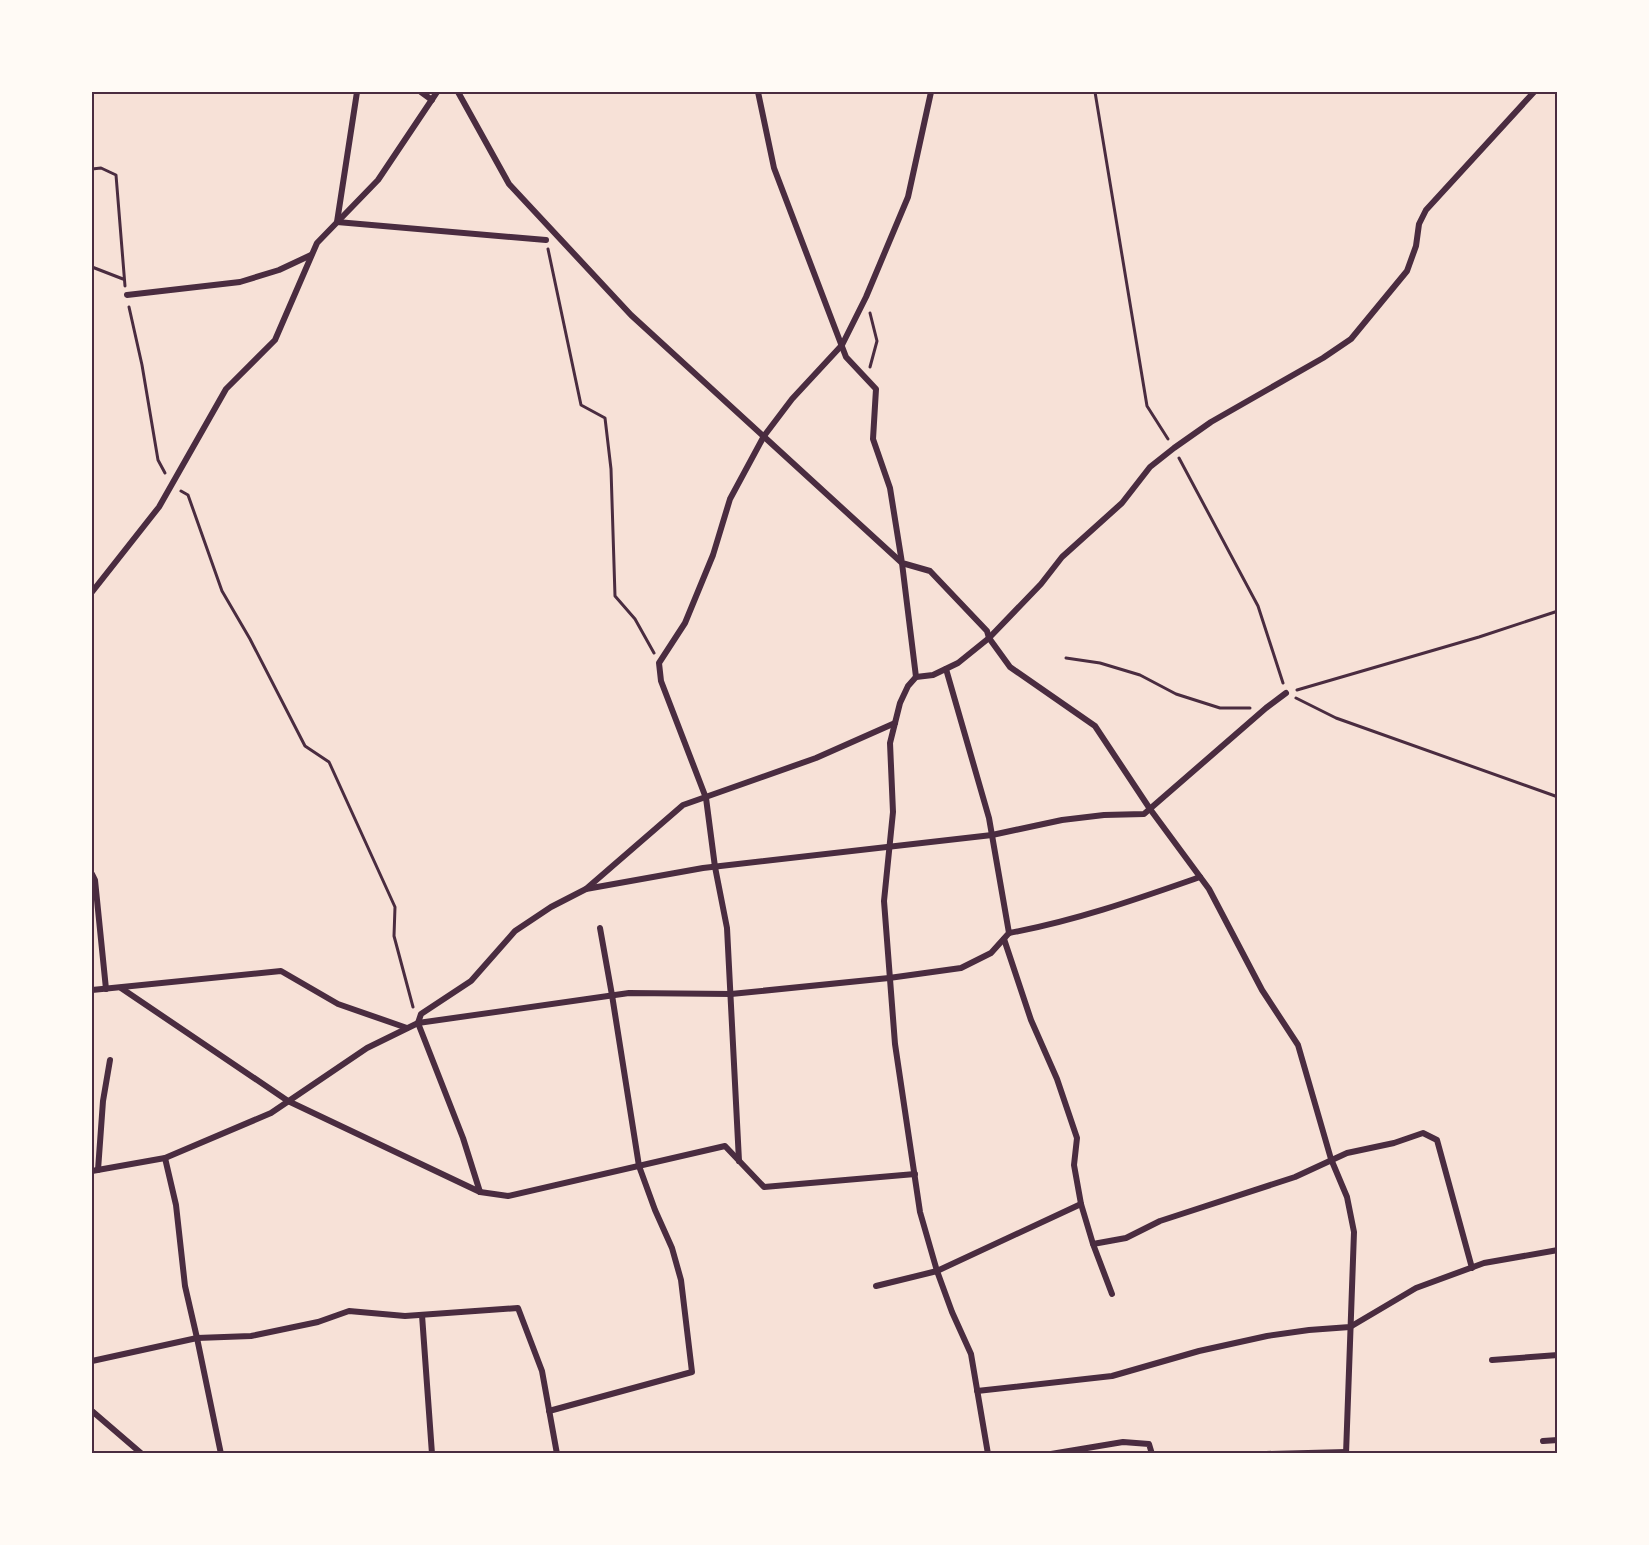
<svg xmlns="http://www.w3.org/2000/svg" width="1649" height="1545" viewBox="0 0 1649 1545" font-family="Barlow,sans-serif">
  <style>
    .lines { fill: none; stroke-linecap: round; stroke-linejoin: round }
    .path { stroke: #4a2c40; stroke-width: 3 }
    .minor { stroke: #4a2c40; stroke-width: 6 }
    .neatline { fill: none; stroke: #4a2c40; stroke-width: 2 }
  </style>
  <rect width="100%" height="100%" fill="#f7e1d7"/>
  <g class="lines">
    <g class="path">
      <polyline points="1095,92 1147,406 1168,439"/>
      <polyline points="92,169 101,168 116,175 125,286"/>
      <polyline points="548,249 581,405 605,418 611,469 615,596 635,619 654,653"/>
      <polyline points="92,267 123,279"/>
      <polyline points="129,307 142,365 158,460 165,473"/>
      <polyline points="870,367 877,341 870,313"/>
      <polyline points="1179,458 1258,606 1283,683"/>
      <polyline points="181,491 188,495 222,591 250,639 305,746 329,762 395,907 394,936 413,1007"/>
      <polyline points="1066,658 1100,663 1140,675 1176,694 1220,708 1250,708"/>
      <polyline points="1297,690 1479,637 1558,611"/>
      <polyline points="1296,698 1336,718 1558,797"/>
    </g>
    <g class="minor">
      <polyline points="357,92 337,222 546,240"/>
      <polyline points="421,92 432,100"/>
      <polyline points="458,92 509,184 631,315 902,563 916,677"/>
      <polyline points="758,92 774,168 833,323 846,357 876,389 873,439 890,488 902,563 930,571 987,631 989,638 1010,667 1095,726 1150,809 1209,889 1262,990 1298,1045 1331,1159 1347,1197 1354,1232 1346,1454"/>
      <polyline points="127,295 240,282 279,270 311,255"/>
      <polyline points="92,592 159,507 226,389 275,340 317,243 378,180 437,92"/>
      <polyline points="92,874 95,880 106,989"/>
      <polyline points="586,889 703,868 992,835 1062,820 1104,815 1144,814 1266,708 1286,693"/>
      <path d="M1009,933C1075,921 1137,899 1200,877"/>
      <polyline points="1004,939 1031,1020 1057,1079 1077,1138 1074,1165 1081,1204 1093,1244 1126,1238 1160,1221 1295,1177 1347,1153 1394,1143 1423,1133 1437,1140 1472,1268"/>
      <polyline points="121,988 288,1101 480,1192 508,1196 725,1146 764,1187 915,1174"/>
      <polyline points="92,990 281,971 338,1004 407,1028"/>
      <polyline points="165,1158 176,1205 185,1286 197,1338 251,1336 318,1322 349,1311 405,1316 518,1308 542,1371 557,1454"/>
      <polyline points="739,1161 727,928 715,867 706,798 661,681 659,663 685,623 713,555 730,499 764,436 792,399 842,345 866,297 908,197 931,92"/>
      <polyline points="98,1170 103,1101 110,1060"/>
      <polyline points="92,1171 165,1158 271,1113 367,1048 418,1023 629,993 731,994 889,978 961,968 991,953 1009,933 989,818 946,669"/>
      <polyline points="480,1192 463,1138 418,1023 421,1014 471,981 515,931 551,907 586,889 683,805 816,758 895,723"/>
      <polyline points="1093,1244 1112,1294"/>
      <polyline points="876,1286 937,1271 1081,1204"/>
      <polyline points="422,1315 432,1454"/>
      <polyline points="1492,1360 1558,1355"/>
      <polyline points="92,1361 197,1338 221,1454"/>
      <polyline points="977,1391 1112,1376 1199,1351 1267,1336 1309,1330 1350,1327 1416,1288 1484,1263 1558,1250"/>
      <polyline points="92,1411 142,1454"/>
      <polyline points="549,1411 692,1372 681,1280 672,1248 655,1210 639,1166 612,995 600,928"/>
      <polyline points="1543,1441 1558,1440"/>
      <polyline points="988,1454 971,1354 952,1312 937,1271 920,1212 895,1044 884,901 893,812 890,743 900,703 908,686 916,677 933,675 958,663 989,638 1041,584 1062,557 1122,503 1150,467 1174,448 1211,422 1323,358 1351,339 1407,271 1416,246 1419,224 1426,210 1534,92"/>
      <polyline points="1051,1454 1123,1442 1149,1444 1152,1454"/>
      <polyline points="1266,1454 1346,1452"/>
    </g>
  </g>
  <rect width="1649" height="1545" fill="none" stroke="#fffaf5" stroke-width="186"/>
  <rect x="93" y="93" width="1463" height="1359" class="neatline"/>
</svg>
